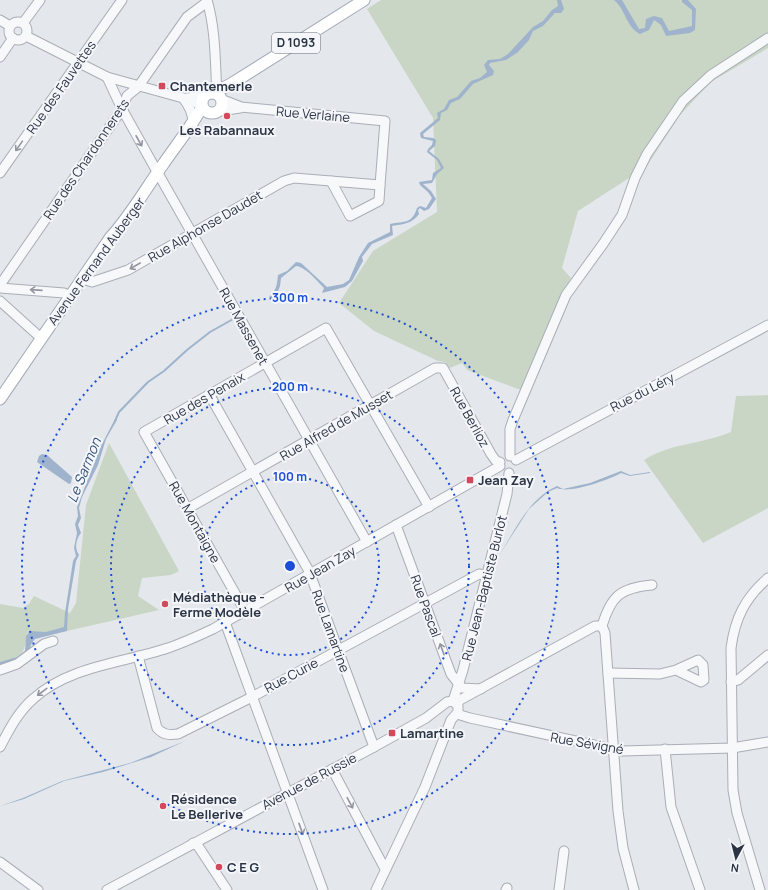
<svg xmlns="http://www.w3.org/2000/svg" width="768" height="890" viewBox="0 0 768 890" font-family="Manrope,sans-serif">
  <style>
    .green { fill: #c9d6c5 }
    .water { fill: #9fb4cc }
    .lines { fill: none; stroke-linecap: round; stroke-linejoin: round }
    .stream { stroke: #9fb4cc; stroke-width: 2 }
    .minor-casing { stroke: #a9aeb7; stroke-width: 11 }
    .major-casing { stroke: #a3abb8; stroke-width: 13 }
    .minor { stroke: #f7f8fa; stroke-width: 9 }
    .major { stroke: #fff; stroke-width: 11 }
    .oneway { stroke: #9196a0 }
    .ring { fill: none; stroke: #1d4ed8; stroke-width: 2; stroke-dasharray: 2 4 }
    .poi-dot { fill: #d1495b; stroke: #f4f6f9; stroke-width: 1.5 }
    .labels { text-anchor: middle; stroke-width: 4; stroke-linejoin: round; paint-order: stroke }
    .shield { fill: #f4f6f9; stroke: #676e7b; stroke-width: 1 }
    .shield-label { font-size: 12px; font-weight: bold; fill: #2b3445 }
    .poi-label { font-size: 13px; font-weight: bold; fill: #2b3445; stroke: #f4f6f9; text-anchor: start }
    .street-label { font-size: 13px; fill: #2b3445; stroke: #f4f6f9 }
    .water-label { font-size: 14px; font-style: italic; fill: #34527a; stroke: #f4f6f9 }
    .centre { fill: #1d4ed8; stroke: #f4f6f9; stroke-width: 2 }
    .ring-label { font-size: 12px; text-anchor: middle; font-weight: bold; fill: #1d4ed8; stroke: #f4f6f9; stroke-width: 4; stroke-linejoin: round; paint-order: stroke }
  </style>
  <rect width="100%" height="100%" fill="#e4e7ec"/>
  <g class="green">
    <polygon points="381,0 768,0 768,48 711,82 680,115 643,172 629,178 578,211 562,268 571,278 561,294 521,390 467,370 462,363 450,368 445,362 438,361 374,331 339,303 373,251 437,212 433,118 367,9"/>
    <path d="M768,395V508L703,543L644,460C670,443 703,444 731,432L736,396Z"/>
    <path d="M109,443L179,571L171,575L142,578L138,596L159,610L67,631L27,633C24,657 22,656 0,662V604L23,608L29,604L34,596L70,613L76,603L86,505Z"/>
  </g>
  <g class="water">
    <path d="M557,0H561L564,9L561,13H555L543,26L533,31L529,40L518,52L506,60L490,63L489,65L494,71L493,75L473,84L460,99L451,103L447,110L441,113L440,120L423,134L424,137L433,138L436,140L435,146L429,151L439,159L444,168L437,174L432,183L423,184L431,191L436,199L429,209L424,211L420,208L418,210L419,214C412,224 403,224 392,226L393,235L372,244L362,257L363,261L352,281L345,287L322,293L324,288C317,281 306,267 296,266L281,278L280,286L276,297L271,299L269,297C277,290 277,284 278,275L287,271L296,262L301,263L327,287L343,284L349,280L359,257L368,243L390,232V224C405,221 412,224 417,208L420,206L426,208L432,198L428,192L420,185L419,182L432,180L433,173L441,168L437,160L427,152L428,149L432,145L433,141L421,138L420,133L438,118L437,113L444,109L449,100L457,97L471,81L480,78L487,72L484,65L488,60L500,59L508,54L533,27L543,21L552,10L558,6Z"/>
    <path d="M614,0H622L639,29L645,28L646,19L654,16L662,18L669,31L692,26V10L682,2V0H688L696,9L695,30L690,33L666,36L661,25L654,20L649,30L640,34C626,27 626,10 614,0Z"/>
    <path d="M115,419L117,420L106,439L98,465L82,497L79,508L81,518L78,525L81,533C76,539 74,548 79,555L76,561L68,609L67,631L35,639C31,643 31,646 29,650C23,660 10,662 0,666V662L17,657L25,651L26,636L30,631L46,632L64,627L65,613L73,561L76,556L74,548L77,533L75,524L78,516L77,507L101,446Z"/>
    <polygon points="42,454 47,455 72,477 71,483 69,484 37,462 39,456"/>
    <path d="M621,471L630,475L650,472V473L630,476L621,473C608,480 570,494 557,488L548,492L529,509L498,557C515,531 528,499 557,486L563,489L590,483Z"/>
    <polygon points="185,741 151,757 103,772 64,781 24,799 0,806 23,798 62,781 130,763"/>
  </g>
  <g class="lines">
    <polyline class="stream" points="115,421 119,412 148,382 164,371 187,350 210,332 235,318"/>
    <defs>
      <g id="minor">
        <path d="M207,0C216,31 215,62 217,94"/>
        <polyline points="0,20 10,26"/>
        <circle cx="18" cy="31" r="9"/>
        <polyline points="23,23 40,0"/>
        <polyline points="26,36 107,77 183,98 202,105"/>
        <polyline points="0,57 13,38"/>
        <polyline points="107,77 122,109 155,168 367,542"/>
        <path d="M183,98C189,106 193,113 193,124"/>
        <polyline points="187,98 204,96"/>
        <polyline points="220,111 240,108"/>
        <polyline points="0,173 122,0"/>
        <polyline points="331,181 350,216 379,201 380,185"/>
        <polyline points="82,279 92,282 128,270 284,181 294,178 380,185 385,121 241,107 223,100"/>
        <polyline points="0,285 122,109 127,96 138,87 187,17 207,2"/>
        <polyline points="0,288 64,293 70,296"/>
        <polyline points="0,301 41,338"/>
        <polyline points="209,394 309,571 374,747"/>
        <polyline points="510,456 510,429 513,420 566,295 603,244 622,215 635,178 647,154 683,101 711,75 768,38"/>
        <polyline points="516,460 768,325"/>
        <polyline points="187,509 435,368 443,368 491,454 496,461 500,462"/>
        <polyline points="396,525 451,674 462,688 481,689"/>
        <polyline points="245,611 144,432 326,328 429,507"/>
        <polyline points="225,622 323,890"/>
        <polyline points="602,626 605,633 618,811 623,848 634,890"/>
        <path d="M602,626C611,596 620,588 652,585"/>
        <path d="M138,656L157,728C163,735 169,735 178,734L252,697L479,574L487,575"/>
        <polyline points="0,670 17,664 44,644 53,641"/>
        <polyline points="608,673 660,674 676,670 698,660 703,665 704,680 701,682 676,670"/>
        <polyline points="731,682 738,680 768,655"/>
        <polyline points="453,701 463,670 507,494 509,473"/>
        <polyline points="457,704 460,700 595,626 602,626"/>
        <polyline points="457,714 470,718 622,751 732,748 768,742"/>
        <path d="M0,747C9,730 18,712 33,699C69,666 123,663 168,648C183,643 198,636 213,629L500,466"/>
        <polyline points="665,749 671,807 700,890"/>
        <polyline points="332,769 385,869"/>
        <polyline points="193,843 198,846 227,890"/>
        <polyline points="0,862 38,890"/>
        <polyline points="107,890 374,747 426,718 447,702 453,701 458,706 458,712 451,720 425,787 376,890"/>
        <polyline points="506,890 507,888"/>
        <polyline points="559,890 564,851"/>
        <path d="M760,890L737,813L733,790L731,648C735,618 745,598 768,578"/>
      </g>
      <g id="major">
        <circle cx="212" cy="103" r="10"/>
        <polyline points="213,93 231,84 364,0"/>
        <path d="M0,399L110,238C131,215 146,188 164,163C177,144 191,127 202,107"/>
      </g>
    </defs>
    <use href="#minor" class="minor-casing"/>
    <use href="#major" class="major-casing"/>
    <use href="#minor" class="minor"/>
    <use href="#major" class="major"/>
  </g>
  <defs><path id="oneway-shaft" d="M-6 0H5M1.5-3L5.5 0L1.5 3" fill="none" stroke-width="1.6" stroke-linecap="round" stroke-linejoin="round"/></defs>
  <g class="oneway">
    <use href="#oneway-shaft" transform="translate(139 141) rotate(61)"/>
    <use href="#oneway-shaft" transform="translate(19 146) rotate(125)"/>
    <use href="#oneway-shaft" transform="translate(135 266) rotate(150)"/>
    <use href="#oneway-shaft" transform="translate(36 290) rotate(-176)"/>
    <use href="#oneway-shaft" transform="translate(442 649) rotate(-110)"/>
    <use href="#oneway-shaft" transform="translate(42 692) rotate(143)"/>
    <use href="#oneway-shaft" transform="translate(350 803) rotate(62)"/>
    <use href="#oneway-shaft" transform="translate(301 829) rotate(70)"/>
  </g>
  <g class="ring">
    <circle cx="290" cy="566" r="89"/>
    <circle cx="290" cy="566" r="179"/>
    <circle cx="290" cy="566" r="268"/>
  </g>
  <g class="poi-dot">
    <rect x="158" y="82" width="8" height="8" rx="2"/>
    <circle cx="227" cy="116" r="4"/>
    <rect x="466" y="476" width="8" height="8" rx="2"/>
    <circle cx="165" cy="604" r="4"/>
    <rect x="388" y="729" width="8" height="8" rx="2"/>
    <circle cx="163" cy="806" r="4"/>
    <circle cx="219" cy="867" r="4"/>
  </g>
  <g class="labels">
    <rect class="shield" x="272" y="33" width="48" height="20" rx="3"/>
    <g class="shield-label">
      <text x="296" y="47">D 1093</text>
    </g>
    <g class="poi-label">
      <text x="170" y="91">Chantemerle</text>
      <text x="227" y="135" text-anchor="middle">Les Rabannaux</text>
      <text x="478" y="485">Jean Zay</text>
      <text x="173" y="602">Médiathèque -<tspan x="173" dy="15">Ferme Modèle</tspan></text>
      <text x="400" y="738">Lamartine</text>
      <text x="171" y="804">Résidence<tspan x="171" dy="15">Le Bellerive</tspan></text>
      <text x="227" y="872">C E G</text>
    </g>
    <g class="street-label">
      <text transform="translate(61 87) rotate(-55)" y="5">Rue des Fauvettes</text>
      <text transform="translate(313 114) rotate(5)" y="5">Rue Verlaine</text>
      <text transform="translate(86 159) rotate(-56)" y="5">Rue des Chardonnerets</text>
      <text transform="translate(205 226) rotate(-30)" y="5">Rue Alphonse Daudet</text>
      <text transform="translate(96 261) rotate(-54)" y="5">Avenue Fernand Auberger</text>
      <text transform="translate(244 326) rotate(61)" y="5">Rue Massenet</text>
      <text transform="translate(642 392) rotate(-27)" y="5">Rue du Léry</text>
      <text transform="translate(204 398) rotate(-30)" y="5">Rue des Penaix</text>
      <text transform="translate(470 417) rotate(61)" y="5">Rue Berlioz</text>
      <text transform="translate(336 425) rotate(-30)" y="5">Rue Alfred de Musset</text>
      <text transform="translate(195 522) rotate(61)" y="5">Rue Montaigne</text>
      <text transform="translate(320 569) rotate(-30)" y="5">Rue Jean Zay</text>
      <text transform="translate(484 588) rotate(-76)" y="5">Rue Jean-Baptiste Burlot</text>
      <text transform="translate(426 606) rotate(70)" y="5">Rue Pascal</text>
      <text transform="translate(331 631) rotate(70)" y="5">Rue Lamartine</text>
      <text transform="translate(291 675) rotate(-28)" y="5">Rue Curie</text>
      <text transform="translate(587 743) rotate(10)" y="5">Rue Sévigné</text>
      <text transform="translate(309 781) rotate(-28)" y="5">Avenue de Russie</text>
    </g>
    <g class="water-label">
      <text transform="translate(84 470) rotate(-68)" y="5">Le Sarmon</text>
    </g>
  </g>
  <circle cx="290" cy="566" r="6" class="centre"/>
  <g class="ring-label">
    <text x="290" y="302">300 m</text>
    <text x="290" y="391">200 m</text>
    <text x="290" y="481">100 m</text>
  </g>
  <g transform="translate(736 858) rotate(187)" stroke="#f4f6f9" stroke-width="3" paint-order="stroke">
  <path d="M0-3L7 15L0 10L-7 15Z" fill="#2b3445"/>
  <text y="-6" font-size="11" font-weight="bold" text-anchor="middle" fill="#2b3445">N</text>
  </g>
</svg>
